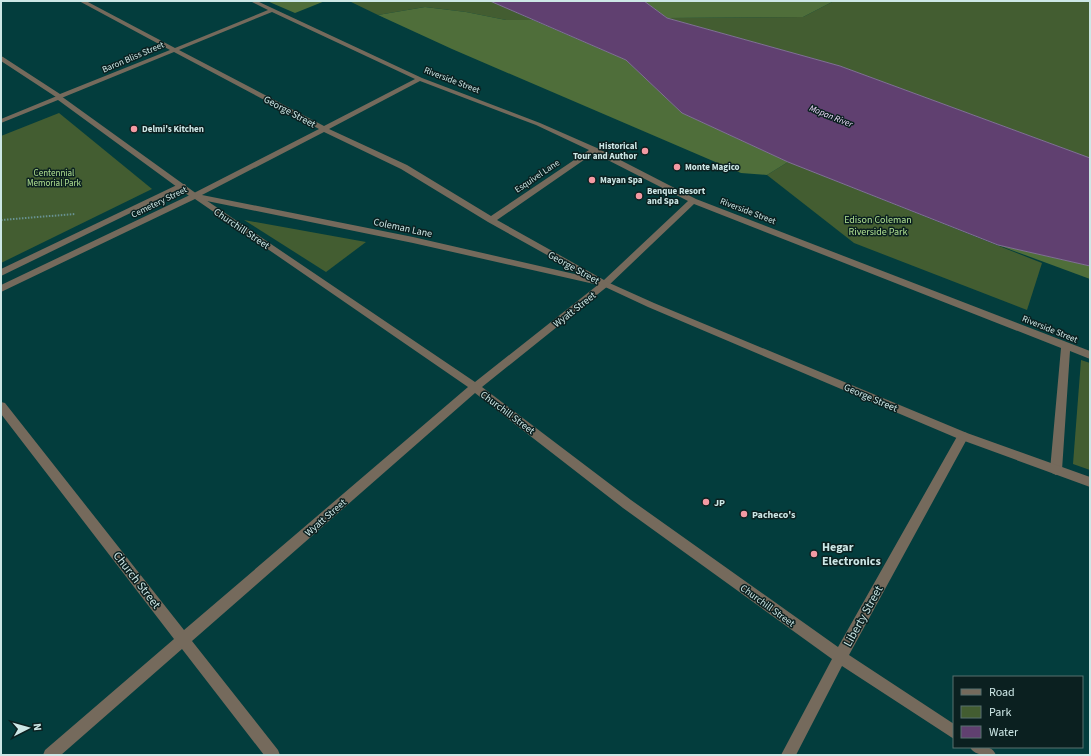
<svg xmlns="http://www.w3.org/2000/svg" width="1091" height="756" viewBox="0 0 1091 756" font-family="'Source Sans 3',sans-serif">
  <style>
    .green { fill: #435d31 }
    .forest { fill: #4f6e3a }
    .water { fill: #604070; stroke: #817293 }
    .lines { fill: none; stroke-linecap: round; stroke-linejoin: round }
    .path { stroke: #689291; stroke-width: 2; stroke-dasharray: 1.5 1.5; stroke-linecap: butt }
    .minor { fill: #756a5c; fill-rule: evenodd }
    .tertiary { fill: #756a5c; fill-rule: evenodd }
    .poi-dot { fill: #f49aa3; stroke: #0b2020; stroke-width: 1.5 }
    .labels { text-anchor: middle; stroke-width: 3; stroke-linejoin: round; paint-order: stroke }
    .far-street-label { font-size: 9px; fill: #cde7e6; stroke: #0b2020 }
    .far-water-label { font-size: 9px; font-style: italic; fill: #efdbfa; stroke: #0b2020 }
    .far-poi-label { font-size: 9px; font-weight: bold; fill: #cde7e6; stroke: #0b2020; text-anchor: start }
    .far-park-label { font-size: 9px; fill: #b0e091; stroke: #0b2020 }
    .street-label { font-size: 10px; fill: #cde7e6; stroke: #0b2020 }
    .park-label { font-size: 10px; fill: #b0e091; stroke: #0b2020 }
    .poi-label { font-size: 10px; font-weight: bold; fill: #cde7e6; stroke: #0b2020; text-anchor: start }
    .near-poi-label { font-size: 12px; font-weight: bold; fill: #cde7e6; stroke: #0b2020; text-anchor: start }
    .near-street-label { font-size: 12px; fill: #cde7e6; stroke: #0b2020 }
  </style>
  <rect width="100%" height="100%" fill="#033d3d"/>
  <g class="green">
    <polygon points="349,1 490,1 533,20 506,20 466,12 425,7 378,15"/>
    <polygon points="834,1 1090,1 1090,158 840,66 667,18 803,17"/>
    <polygon points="59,113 152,189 1,263 1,136"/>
    <polygon points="788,162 1042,263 1027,310 854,243 767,175"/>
    <polygon points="244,220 366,242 326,272"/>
    <polygon points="1081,360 1090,363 1090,470 1073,464"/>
  </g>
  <g class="forest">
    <polygon points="267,1 325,1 295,13"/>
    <polygon points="644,1 834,1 803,17 667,18"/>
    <polygon points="425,7 466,12 506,20 533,20 626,60 682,113 788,162 767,175 741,173 452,49 378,15"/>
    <polygon points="998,245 1090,266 1090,279"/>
  </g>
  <polygon class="water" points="490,1 644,1 667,18 840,66 1090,158 1090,266 998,245 788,162 682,113 626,60"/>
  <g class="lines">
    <polyline class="path" points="1,220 75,214"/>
    <g class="minor">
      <path d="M79,1H86L175,48L268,10L250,1H257L422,78L540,123L597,148L696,199L1090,351V359L1070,351L1062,470L1060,473L1056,475L1052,473L1050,470L1061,348L694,204L608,286L482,387L631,500L838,647L959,433L963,432L967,433L968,436L967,439L849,655L954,724V739L842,666L796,755H781L832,659L623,508L475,393L192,641L278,750L280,755H264L182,649L61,755H43L45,750L174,639L1,414V402L5,403L184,630L468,387L195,199L1,292V285L192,194L319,129L174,52L59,99L1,61V56L3,57L60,94L170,50ZM272,12L415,79L324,126L179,50ZM420,81L536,125L589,150L491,216L407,165L329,129ZM324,132L401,169L488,222L599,284L475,382L200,196ZM594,153L688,201L604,280L497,220Z"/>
      <polygon points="179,184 185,184 186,186 1,276 1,269"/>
      <path d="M970,747C980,747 992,744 996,755C986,755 974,756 970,747Z"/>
    </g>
    <polygon class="tertiary" points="57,96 61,96 197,194 413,237 605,281 654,303 967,433 1090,477 1090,487 959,439 648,307 603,286 413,243 192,198 58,100 1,123 1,119"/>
  </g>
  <g class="poi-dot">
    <circle cx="134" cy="129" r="4"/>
    <circle cx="645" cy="151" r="4"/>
    <circle cx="677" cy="167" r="4"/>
    <circle cx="592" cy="180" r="4"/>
    <circle cx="639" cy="196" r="4"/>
    <circle cx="706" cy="502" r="4"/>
    <circle cx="744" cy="514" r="4"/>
    <circle cx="814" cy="554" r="4"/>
  </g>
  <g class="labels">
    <g class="far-street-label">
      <text transform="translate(133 57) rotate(-23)" y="3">Baron Bliss Street</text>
      <text transform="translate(452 80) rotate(21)" y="3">Riverside Street</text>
      <text transform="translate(537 176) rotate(-34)" y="3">Esquivel Lane</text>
      <text transform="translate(159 202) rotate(-26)" y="3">Cemetery Street</text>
      <text transform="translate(748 211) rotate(21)" y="3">Riverside Street</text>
      <text transform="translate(1050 329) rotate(22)" y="3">Riverside Street</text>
    </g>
    <g class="far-water-label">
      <text transform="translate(831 116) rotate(22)" y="3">Mopan River</text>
    </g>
    <g class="far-poi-label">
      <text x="142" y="132">Delmi's Kitchen</text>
      <text x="637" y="149" text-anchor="end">Historical<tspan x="637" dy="10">Tour and Author</tspan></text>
      <text x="685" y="170">Monte Magico</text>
      <text x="600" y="183">Mayan Spa</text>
      <text x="647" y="194">Benque Resort<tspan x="647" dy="10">and Spa</tspan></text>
    </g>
    <g class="far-park-label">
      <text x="54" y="176">Centennial<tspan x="54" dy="10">Memorial Park</tspan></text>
    </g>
    <g class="street-label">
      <text transform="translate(290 111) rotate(28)" y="4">George Street</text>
      <text transform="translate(403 227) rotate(12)" y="4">Coleman Lane</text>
      <text transform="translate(242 228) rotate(34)" y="4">Churchill Street</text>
      <text transform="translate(574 267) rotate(29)" y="4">George Street</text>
      <text transform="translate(574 309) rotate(-38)" y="4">Wyatt Street</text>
      <text transform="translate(871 397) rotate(23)" y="4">George Street</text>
      <text transform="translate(508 412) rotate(37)" y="4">Churchill Street</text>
      <text transform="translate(325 517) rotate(-41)" y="4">Wyatt Street</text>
      <text transform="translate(768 605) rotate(36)" y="4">Churchill Street</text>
    </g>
    <g class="park-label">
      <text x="878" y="223">Edison Coleman<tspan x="878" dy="12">Riverside Park</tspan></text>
    </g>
    <g class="poi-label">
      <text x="714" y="506">JP</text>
      <text x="752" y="518">Pacheco's</text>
    </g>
    <g class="near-poi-label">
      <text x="822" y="551">Hegar<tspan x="822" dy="14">Electronics</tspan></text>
    </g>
    <g class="near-street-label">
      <text transform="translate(137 580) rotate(52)" y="4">Church Street</text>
      <text transform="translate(863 616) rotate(-61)" y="4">Liberty Street</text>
    </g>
  </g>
  <rect width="1091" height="756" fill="none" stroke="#cde7e6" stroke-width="4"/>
  <rect x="953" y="676" width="130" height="72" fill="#0b2020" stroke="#59706f"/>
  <rect x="961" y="689" width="20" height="6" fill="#756a5c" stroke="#59706f"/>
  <text x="989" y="696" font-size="12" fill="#cde7e6">Road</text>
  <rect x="961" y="706" width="20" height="12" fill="#435d31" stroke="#59706f"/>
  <text x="989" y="716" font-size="12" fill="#cde7e6">Park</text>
  <rect x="961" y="726" width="20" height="12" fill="#604070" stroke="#59706f"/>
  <text x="989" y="736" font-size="12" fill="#cde7e6">Water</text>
  <g transform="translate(28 728) rotate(84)" stroke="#0b2020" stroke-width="3" paint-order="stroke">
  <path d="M0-3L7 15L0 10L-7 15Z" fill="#cde7e6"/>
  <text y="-6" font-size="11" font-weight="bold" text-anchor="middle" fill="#cde7e6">N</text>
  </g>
</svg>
